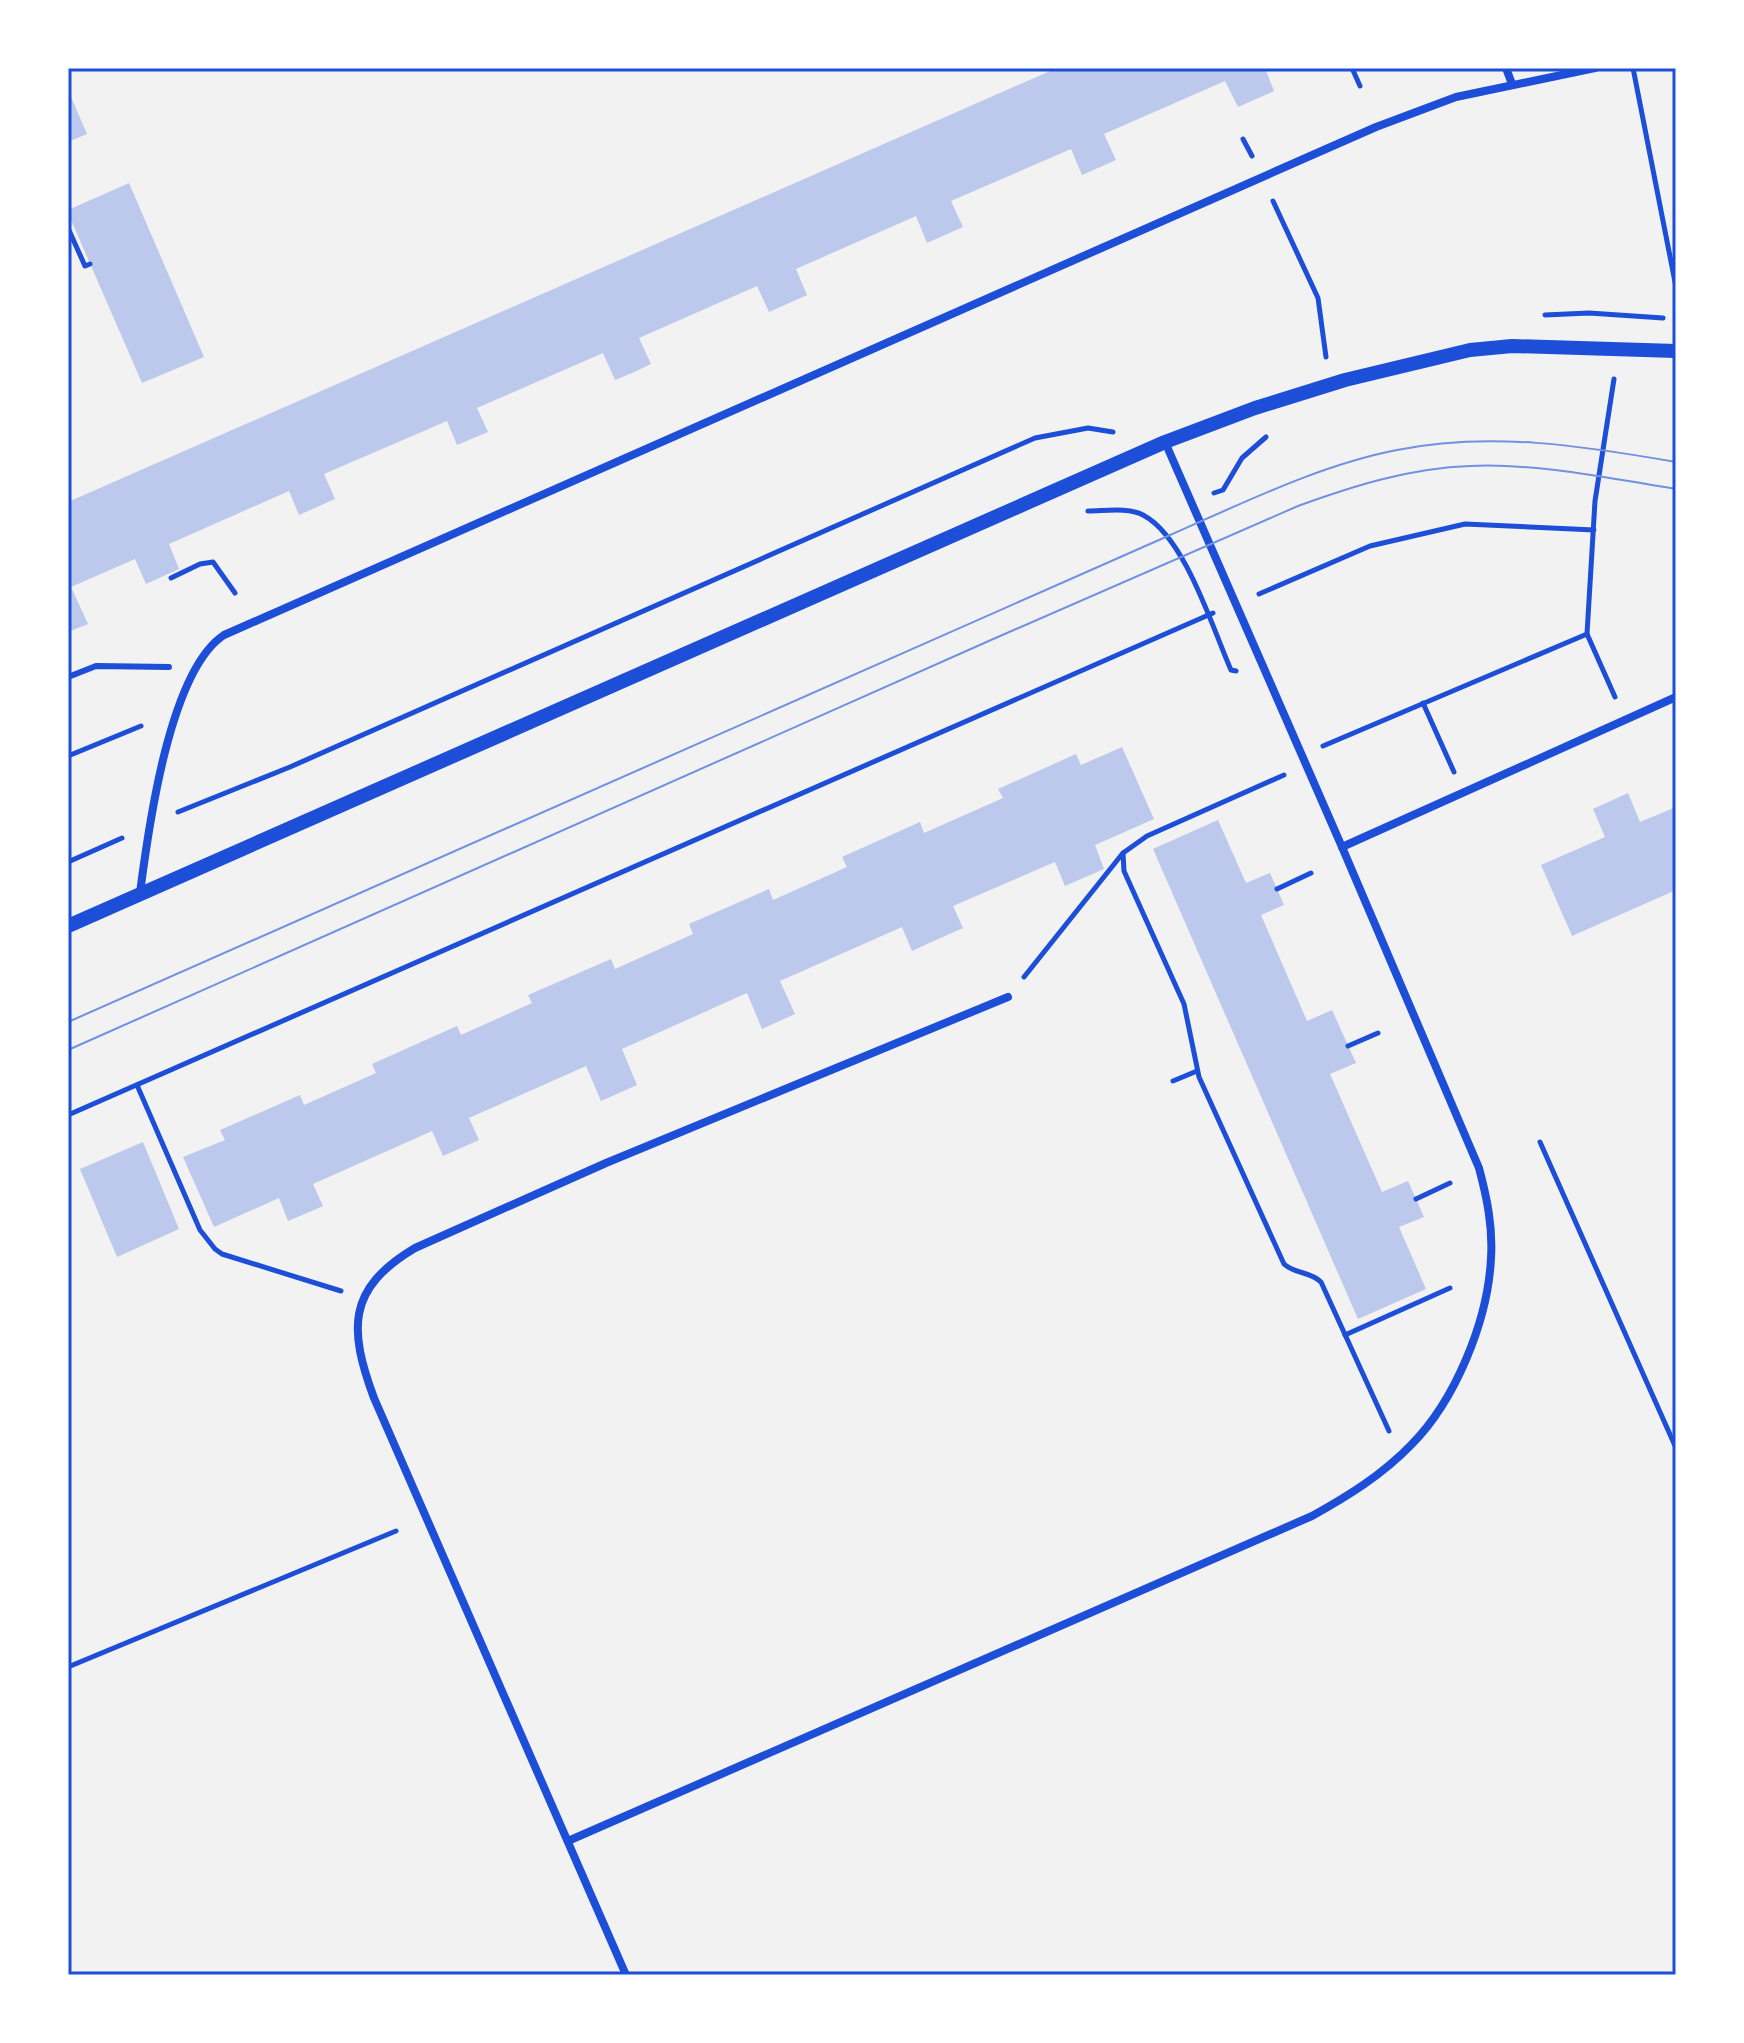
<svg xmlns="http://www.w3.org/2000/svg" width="1744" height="2043" viewBox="0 0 1744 2043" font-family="'Roboto Condensed',sans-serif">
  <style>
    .building { fill: #bdc9ec }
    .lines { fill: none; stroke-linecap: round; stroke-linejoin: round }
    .path { stroke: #1d4ed8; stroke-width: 5 }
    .service { stroke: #1d4ed8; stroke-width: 6 }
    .minor { stroke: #1d4ed8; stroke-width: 8 }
    .tertiary { stroke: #1d4ed8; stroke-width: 14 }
    .tram { stroke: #7290e2; stroke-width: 2 }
    .neatline { fill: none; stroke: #1d4ed8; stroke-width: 3 }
  </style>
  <rect width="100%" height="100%" fill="#f2f2f2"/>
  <g class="building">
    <polygon points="1057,68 1265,68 1274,91 1238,107 1225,81 1104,134 1116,160 1082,175 1071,149 951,201 963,227 927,243 916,216 796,269 807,295 769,312 757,286 639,338 651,364 632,373 615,380 603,353 477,408 488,432 457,445 447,421 324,474 335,499 299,515 289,491 169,544 179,569 146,584 135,559 71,587 88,624 68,632 68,502"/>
    <polygon points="68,90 87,134 68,142"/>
    <polygon points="129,183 204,357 142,383 68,213 68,210"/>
    <polygon points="1122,747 1154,819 1095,845 1104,869 1065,886 1055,862 953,906 963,928 927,944 912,951 902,927 780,981 795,1014 762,1029 747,993 622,1049 637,1085 601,1101 586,1066 469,1118 479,1140 443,1156 432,1131 313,1184 323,1206 307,1213 288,1221 279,1198 214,1227 183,1157 225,1140 220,1130 300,1095 304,1105 376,1073 372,1064 457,1026 461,1035 532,1003 528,995 611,959 615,969 693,934 689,924 769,889 773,900 847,867 842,857 920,822 924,833 1003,798 998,789 1076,754 1081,765"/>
    <polygon points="1628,793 1640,822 1676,807 1676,890 1572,936 1541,865 1605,837 1593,809"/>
    <polygon points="1218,820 1246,883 1270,873 1284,905 1261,915 1307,1021 1332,1010 1356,1063 1330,1074 1382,1192 1408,1181 1424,1217 1399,1227 1426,1289 1358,1319 1153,849"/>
    <polygon points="143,1142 179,1229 117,1257 80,1169"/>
  </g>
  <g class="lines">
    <g class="path">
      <polyline points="1352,68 1360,86"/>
      <polyline points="1633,68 1676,287"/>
      <polyline points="1243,139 1252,156"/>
      <polyline points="1273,201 1318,298 1326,357"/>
      <polyline points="68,228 85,266 90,264"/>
      <polyline points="1545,315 1589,313 1663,318"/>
      <polyline points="1614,379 1595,501 1587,634 1615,697"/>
      <polyline points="1214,493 1223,490 1242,458 1266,437"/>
      <path d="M1088,511C1105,511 1128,507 1143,515C1185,537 1212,627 1231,670L1236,671"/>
      <polyline points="171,578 200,564 213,562 235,593"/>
      <polyline points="1259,594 1370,546 1465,524 1594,530"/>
      <polyline points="1423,703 1454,772"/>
      <polyline points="1323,746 1587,634"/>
      <polyline points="68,756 141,726"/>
      <polyline points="178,812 290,767 1035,438 1088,428 1113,432"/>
      <path d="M1123,853L1124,871L1184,1004L1199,1077L1284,1264C1294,1274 1310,1271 1321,1282L1389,1431"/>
      <polyline points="68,862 122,838"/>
      <polyline points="1277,889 1311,873"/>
      <polyline points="1024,977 1123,853 1147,836 1284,775"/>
      <polyline points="1348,1046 1378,1033"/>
      <polyline points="1173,1081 1197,1071"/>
      <polyline points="137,1085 200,1230 215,1249 222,1254 341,1291"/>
      <polyline points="68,1115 1213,613"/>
      <polyline points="1540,1142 1676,1448"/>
      <polyline points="1416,1199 1450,1183"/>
      <polyline points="1345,1335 1450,1288"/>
      <polyline points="68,1667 396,1531"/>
    </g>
    <polyline class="service" points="68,677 96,666 169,667"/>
    <g class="minor">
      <polyline points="1506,68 1512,84"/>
      <polyline points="1342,847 1676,697"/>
      <path d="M140,893C148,831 169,671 224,635L1376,127L1456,97L1595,68"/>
      <path d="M568,1841L1312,1516C1348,1496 1382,1475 1411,1445C1455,1401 1488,1321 1491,1258C1493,1227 1487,1198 1479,1168L1342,847L1165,442"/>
      <path d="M626,1975L374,1398C349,1330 346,1289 415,1248L606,1163L1008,997"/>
    </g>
    <polyline class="tertiary" points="68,926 1165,442 1255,408 1345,380 1470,350 1512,346 1676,351"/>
    <g class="tram">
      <path d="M68,1022L1168,536C1241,504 1319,465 1397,450C1489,431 1584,446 1676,462"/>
      <path d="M68,1050L991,640L1298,506C1353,486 1410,468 1470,466C1538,463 1608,478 1676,489"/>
    </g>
  </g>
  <rect width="1744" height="2043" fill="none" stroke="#ffffff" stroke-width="140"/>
  <rect x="70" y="70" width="1604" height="1903" class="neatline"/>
</svg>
